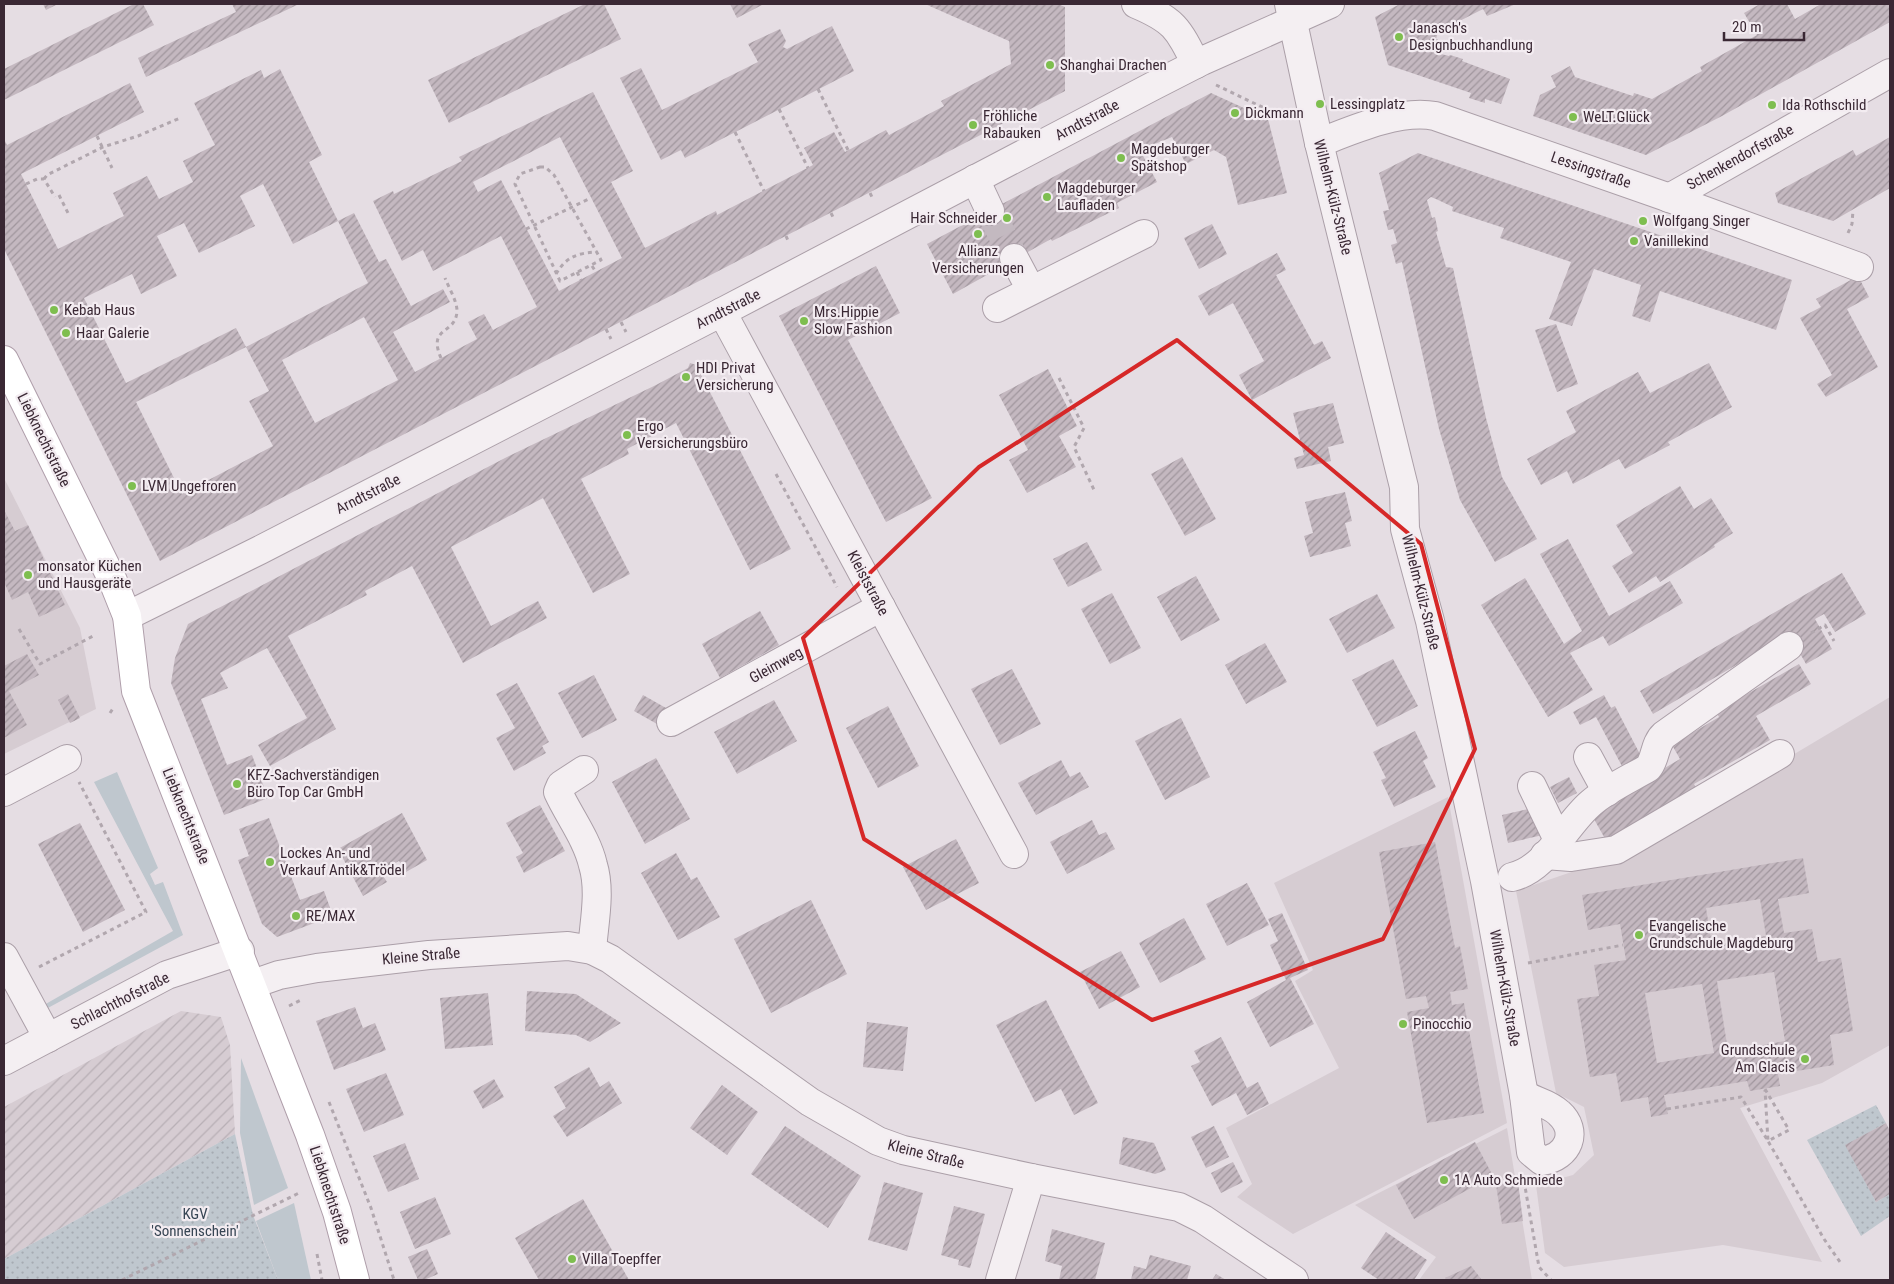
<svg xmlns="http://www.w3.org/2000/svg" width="1894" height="1284" viewBox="0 0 1894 1284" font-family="'Roboto Condensed',sans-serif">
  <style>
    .built { fill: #d6ccd2 }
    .industrial { fill: url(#industrial-furrows) }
    .grass { fill: #bfc7ce }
    .garden { fill: url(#garden-dots) }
    .building { fill: url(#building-hatch); fill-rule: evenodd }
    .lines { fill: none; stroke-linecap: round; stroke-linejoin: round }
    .minor-tunnel { stroke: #c3b9c0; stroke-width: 28; stroke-dasharray: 28 14; stroke-linecap: butt }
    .minor-casing { stroke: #ab9fa8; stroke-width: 30 }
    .major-casing { stroke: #af9eaa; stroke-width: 30 }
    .path { stroke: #b1a7ae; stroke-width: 3; stroke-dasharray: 4 4; stroke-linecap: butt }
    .minor { stroke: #f4eff2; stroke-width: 28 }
    .major { stroke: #fff; stroke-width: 28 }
    .marked { fill: none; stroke: #d62828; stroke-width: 4; stroke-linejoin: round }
    .poi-dot { fill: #7ebe4f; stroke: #f3ecf1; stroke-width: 2 }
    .labels { text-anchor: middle; stroke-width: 4.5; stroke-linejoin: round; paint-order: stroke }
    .poi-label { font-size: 15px; fill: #3a2834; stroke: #f3ecf1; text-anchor: start }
    .street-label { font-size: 15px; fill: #3a2834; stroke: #f3ecf1 }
    .park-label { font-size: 15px; fill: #374554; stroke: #f3ecf1 }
  </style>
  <defs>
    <pattern id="industrial-furrows" width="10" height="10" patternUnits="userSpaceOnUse" patternTransform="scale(1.25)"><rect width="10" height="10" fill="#d6ccd2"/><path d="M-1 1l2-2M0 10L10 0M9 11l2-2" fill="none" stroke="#b8afb5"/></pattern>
    <pattern id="garden-dots" width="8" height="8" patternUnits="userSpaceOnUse" patternTransform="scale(1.25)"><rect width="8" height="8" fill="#bfc7ce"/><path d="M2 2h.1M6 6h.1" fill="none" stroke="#a5abb2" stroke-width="1.8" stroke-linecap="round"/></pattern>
    <pattern id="building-hatch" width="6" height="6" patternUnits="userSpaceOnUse" patternTransform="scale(1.25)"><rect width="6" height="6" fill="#c4b8c0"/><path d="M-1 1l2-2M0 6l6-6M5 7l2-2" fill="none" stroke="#a0969d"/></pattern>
  </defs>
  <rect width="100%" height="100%" fill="#e5dde3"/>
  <g class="built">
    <polygon points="4,478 80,628 96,709 4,754"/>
    <polygon points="1890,697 1890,1045 1822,1083 1740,1108 1822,1262 1723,1245 1564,1267 1545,1253 1536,1185 1573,1175 1594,1155 1584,1107 1556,1093 1516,891 1630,852"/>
    <polygon points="1448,797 1507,1123 1293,1234 1237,1197 1252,1184 1226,1128 1339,1068 1295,981 1313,970 1274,883"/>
    <polygon points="1507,1128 1532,1280 1419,1280 1436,1257 1355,1205"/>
  </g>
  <polygon class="industrial" points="181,1011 221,1017 230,1045 235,1134 4,1259 4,1107"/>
  <g class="grass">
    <polygon points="117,772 158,868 150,874 155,885 163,882 183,935 46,1009 44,1005 173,931 94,782"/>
    <polygon points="241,1058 288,1188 254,1205 240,1133"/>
    <polygon points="294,1203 311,1280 278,1280 256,1221"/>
  </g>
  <g class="garden">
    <polygon points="1876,1105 1886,1123 1846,1145 1876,1202 1890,1194 1890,1216 1861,1236 1807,1140"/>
    <polygon points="235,1134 253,1215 278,1280 4,1280 4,1259"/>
  </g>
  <g class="building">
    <polygon points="43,4 58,4 46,10"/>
    <polygon points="134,4 143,4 154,25 4,100 4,69"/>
    <polygon points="232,4 299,4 146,77 138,58 236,12"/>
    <polygon points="585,4 604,4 621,39 449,123 428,80"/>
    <polygon points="730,4 764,4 737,18"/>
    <path d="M925,4H1058L1065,7V91L160,561L4,249V139L7,145L130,83L144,112L21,174L58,249L124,216L113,193L147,176L159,199L193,182L183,161L215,145L194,103L261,70L264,78L280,69L322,155L309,162L338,221L293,244L263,184L240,196L255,226L199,253L184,223L157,236L177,276L141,294L132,274L84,298L126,383L236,328L246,347L368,283L338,221L354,213L379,262L386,259L411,306L443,289L450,302L393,332L415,372L477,339L468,322L484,314L493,330L537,307L501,236L433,271L423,250L402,261L373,201L393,191L394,194L462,161L459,157L593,92L633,171L611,182L645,248L716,211L717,215L813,165L804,148L834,132L845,152L886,130L889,135L944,106L941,101L1011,64L1009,41ZM560,137L622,258L559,291L501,180L478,192L473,182ZM364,317L398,380L315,423L282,360ZM246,347L269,391L249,401L273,446L182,494L136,402Z"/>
    <polygon points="1400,4 1516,4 1487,16 1483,9 1438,32 1436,39 1441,41 1437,53 1449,56 1450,55 1463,59 1462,61 1510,79 1501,104 1485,99 1485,103 1469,98 1471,93 1388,65 1375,17"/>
    <polygon points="1760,4 1787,4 1795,19 1821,4 1890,4 1890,22 1722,116 1646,155 1533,116 1540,95 1556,87 1551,76 1570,66 1575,77 1633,96 1634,93 1652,99 1702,71 1700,67 1757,35 1744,13"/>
    <polygon points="832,26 854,71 685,158 681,150 661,160 620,78 641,68 662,110 758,62 748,44 780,29 786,41 783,47 787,49"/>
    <polygon points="1211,93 1268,119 1287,193 1238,205 1226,157 1214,150 1186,164 1172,137 1140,150 1157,182 1117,203 1119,208 1052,241 1051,239 953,294 927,244"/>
    <polygon points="1890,137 1890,188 1833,221 1778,203 1775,193 1853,150 1856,156"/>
    <polygon points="1418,153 1792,280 1776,330 1660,291 1650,322 1632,316 1641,285 1594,269 1572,326 1549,319 1571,262 1500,238 1504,228 1452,211 1453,207 1436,199 1431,197 1427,200 1432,218 1435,217 1438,231 1436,232 1446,267 1453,268 1486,418 1502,477 1537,539 1495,562 1460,500 1439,429 1402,262 1396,264 1391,245 1397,243 1395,235 1393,229 1388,230 1383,211 1389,210 1379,173"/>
    <polygon points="1212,224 1227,254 1199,269 1184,238"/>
    <polygon points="1277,253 1286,270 1276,275 1314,345 1322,341 1331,358 1252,400 1239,375 1264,361 1233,303 1209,316 1198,296"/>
    <polygon points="876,266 900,313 848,340 932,498 886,522 779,316"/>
    <polygon points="1858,276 1869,297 1847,309 1878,367 1826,397 1817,384 1832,375 1800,318 1821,307 1816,299"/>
    <polygon points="1556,324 1578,384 1557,392 1535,330"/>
    <polygon points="690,363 700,366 699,371 791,549 750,570 676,423 627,449 629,454 581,479 630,574 593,593 543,498 451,547 491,626 538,601 547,618 463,663 412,566 365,591 367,595 288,636 336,729 270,766 258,745 307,718 267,648 220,673 228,688 201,699 227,765 252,755 268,798 224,815 171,683 175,658 188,624 505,458 656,385 688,368"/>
    <polygon points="1709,363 1732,407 1668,442 1670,445 1625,469 1619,459 1573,484 1567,471 1541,485 1527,459 1576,432 1566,411 1638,372 1650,393"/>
    <polygon points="1048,369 1077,426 1059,436 1076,467 1027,493 1009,460 1028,450 999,395"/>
    <polygon points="1333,403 1344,443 1328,447 1331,461 1297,469 1294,458 1304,455 1293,413"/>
    <polygon points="1182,457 1216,519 1185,536 1151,474"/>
    <polygon points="1680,486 1694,509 1711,498 1733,533 1714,545 1715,547 1660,582 1656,576 1629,593 1612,566 1633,553 1616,525"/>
    <polygon points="1345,492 1352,521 1345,523 1351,546 1310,557 1304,536 1313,533 1305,502"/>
    <polygon points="4,510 15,531 28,525 65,605 39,617 28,592 12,600 4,582"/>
    <polygon points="1568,539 1609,616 1670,581 1683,603 1609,646 1603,636 1570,653 1593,690 1548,717 1481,605 1525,578 1564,644 1582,631 1540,554"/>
    <polygon points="1087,542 1102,570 1068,587 1053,559"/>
    <polygon points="1842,573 1866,614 1835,632 1824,614 1815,619 1832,649 1806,664 1789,634 1653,714 1640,691"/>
    <polygon points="1196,576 1220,620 1181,641 1157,597"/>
    <polygon points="1112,593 1141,648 1110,664 1081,609"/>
    <polygon points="1377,594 1395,628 1347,653 1329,619"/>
    <polygon points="760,611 779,645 720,678 702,644"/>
    <polygon points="1265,643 1287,682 1246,704 1225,665"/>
    <polygon points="27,654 39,675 9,691 27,725 4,738 4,666"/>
    <polygon points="1393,659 1418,706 1377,727 1352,680"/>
    <polygon points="1799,664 1811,684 1756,716 1770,740 1694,784 1698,791 1608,844 1590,812 1680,759 1672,745 1719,717 1716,712"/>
    <polygon points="1012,669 1041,724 1000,745 971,689"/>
    <polygon points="594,675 617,720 582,738 558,693"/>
    <polygon points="517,683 549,742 542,746 546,753 514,771 496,738 515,728 496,694"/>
    <polygon points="68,694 80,718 70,723 58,700"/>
    <polygon points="643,695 666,708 657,724 634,711"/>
    <polygon points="1604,695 1611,708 1615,706 1643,760 1624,770 1596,717 1580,725 1573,712"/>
    <polygon points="774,700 797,741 737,774 714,732"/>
    <polygon points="888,706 919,766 878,788 846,728"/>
    <polygon points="1181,718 1210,777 1165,800 1135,741"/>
    <polygon points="1415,731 1428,758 1423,761 1436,787 1394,807 1381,780 1386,778 1373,752"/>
    <polygon points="656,758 690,819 645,844 612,782"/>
    <polygon points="1061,760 1070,777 1080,772 1089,787 1036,815 1018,783"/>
    <polygon points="1569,777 1577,793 1558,803 1550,787"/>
    <polygon points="540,805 565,851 524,873 516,857 523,853 506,823"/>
    <polygon points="1537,807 1543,835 1508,843 1502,815"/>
    <polygon points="402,813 427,860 406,872 399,861 380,871 387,882 363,896 338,849"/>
    <polygon points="269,818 300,900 324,891 333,916 277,937 262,924 238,860 249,856 239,829"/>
    <polygon points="1092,820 1099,835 1106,832 1115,849 1067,874 1050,842"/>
    <polygon points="80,823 125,910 83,932 38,844"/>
    <polygon points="956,839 979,883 926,910 903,867"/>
    <polygon points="1435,842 1455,948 1460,946 1468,989 1450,992 1452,1005 1464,1003 1484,1113 1427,1123 1407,1012 1429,1008 1426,996 1406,999 1379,852"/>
    <polygon points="676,853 691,880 697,877 720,917 678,940 641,873"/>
    <path d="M1803,858L1809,893L1778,899L1784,933L1812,929L1818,962L1841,958L1853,1031L1830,1035L1834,1065L1778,1074L1780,1086L1750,1091L1747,1081L1664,1095L1668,1114L1651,1117L1648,1097L1621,1102L1616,1073L1590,1077L1577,999L1599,996L1594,965L1626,960L1620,924L1588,930L1582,895ZM1760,899L1766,936L1712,945L1706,908ZM1774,972L1785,1041L1728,1051L1717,981ZM1702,984L1714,1053L1657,1063L1645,993Z"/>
    <polygon points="1247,883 1269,925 1227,946 1206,904"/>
    <polygon points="811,900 847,974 771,1013 734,939"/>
    <polygon points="1282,913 1308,970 1290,978 1314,1024 1270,1047 1247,1002 1286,980 1270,945 1278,941 1268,919"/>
    <polygon points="1184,918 1206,959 1160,983 1139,943"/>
    <polygon points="1121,951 1140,987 1099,1009 1080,972"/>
    <polygon points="527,991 576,994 621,1023 590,1042 576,1035 525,1031"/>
    <polygon points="488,993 493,1045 445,1049 440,998"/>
    <polygon points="1046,1000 1098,1103 1074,1115 1061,1089 1035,1102 996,1025"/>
    <polygon points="355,1007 363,1028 375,1023 386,1050 334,1070 316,1021"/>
    <polygon points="867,1022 908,1027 903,1071 863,1067"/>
    <polygon points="1221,1037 1247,1088 1258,1082 1269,1104 1247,1115 1236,1093 1212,1106 1191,1066 1200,1062 1194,1051"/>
    <polygon points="589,1067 600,1087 609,1081 622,1103 567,1137 553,1116 566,1108 554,1087"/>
    <polygon points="386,1073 404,1115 364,1132 346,1089"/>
    <polygon points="494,1079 504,1097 483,1109 473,1091"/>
    <polygon points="722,1085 758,1112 727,1155 690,1128"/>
    <polygon points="1886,1123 1890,1131 1890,1194 1876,1202 1845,1145"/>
    <polygon points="785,1126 861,1176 828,1228 751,1174"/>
    <polygon points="1214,1126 1229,1157 1206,1168 1191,1137"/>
    <polygon points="1123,1137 1154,1143 1166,1170 1155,1174 1119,1164"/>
    <polygon points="1475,1142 1493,1176 1414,1219 1396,1185"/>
    <polygon points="405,1143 419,1179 388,1192 373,1156"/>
    <polygon points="1233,1162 1243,1182 1221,1193 1211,1173"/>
    <polygon points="884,1182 923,1193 907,1251 868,1240"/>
    <polygon points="1518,1182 1523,1221 1502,1224 1496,1185"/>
    <polygon points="435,1197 451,1234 415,1249 400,1212"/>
    <polygon points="583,1199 629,1280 539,1280 515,1238"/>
    <polygon points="954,1206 985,1214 970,1268 958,1265 959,1260 941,1255"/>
    <polygon points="1052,1229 1105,1243 1095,1280 1059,1280 1062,1266 1045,1261"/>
    <polygon points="1386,1232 1427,1260 1414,1280 1379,1280 1361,1268"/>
    <polygon points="427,1249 438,1274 424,1280 418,1280 408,1257"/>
    <polygon points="1150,1255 1191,1266 1187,1280 1131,1280 1134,1266 1146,1269"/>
    <polygon points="1471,1266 1482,1280 1447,1280 1445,1278"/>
    <polygon points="1216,1274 1226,1280 1212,1280"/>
  </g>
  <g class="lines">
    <polyline class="minor-tunnel" points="990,211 1014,258"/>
    <defs>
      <g id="minor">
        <path d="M1136,4C1174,20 1178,28 1196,64"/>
        <polyline points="1289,4 1319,143 1404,487 1405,529 1430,621 1485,881 1524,1095"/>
        <path d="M1319,143C1352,130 1400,109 1435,116L1664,196L1859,267"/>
        <polyline points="975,179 990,211"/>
        <polyline points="1669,198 1890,73"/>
        <polyline points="1014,258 1031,290"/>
        <polyline points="997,308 1144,234"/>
        <polyline points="722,312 1014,854"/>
        <polyline points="127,616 260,550 722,312 1153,86 1202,61 1330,4"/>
        <polyline points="671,722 881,607"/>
        <polyline points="1588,757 1607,792"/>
        <path d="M584,770L561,785L558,792C569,816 587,839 593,865C601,891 594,923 592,950"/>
        <polyline points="1532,786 1558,840"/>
        <polyline points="4,792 67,759"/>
        <polyline points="1545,855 1571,857 1616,850 1780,754"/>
        <path d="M1512,877C1547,869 1565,825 1591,803C1607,789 1629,779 1648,768C1656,759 1654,744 1664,735L1789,646"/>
        <polyline points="4,957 48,1038"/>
        <polyline points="253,984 279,975 317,968 429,955 568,946 592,950 610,959 810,1102 878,1141 903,1150 1031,1178 1179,1207 1203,1219 1294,1280"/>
        <polyline points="4,1061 167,975 240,951"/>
        <path d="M1524,1095C1535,1101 1550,1104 1559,1113C1579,1131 1569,1157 1542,1161L1531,1152Z"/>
        <polyline points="1000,1280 1031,1178"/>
      </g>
      <polyline id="major" points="4,360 113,581 127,616 136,691 310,1135 337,1212 355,1280"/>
    </defs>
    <use href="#minor" class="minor-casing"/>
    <use href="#major" class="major-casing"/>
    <g class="path">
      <polyline points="1216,85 1285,118"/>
      <polyline points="818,89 848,150"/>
      <polyline points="779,109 808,168"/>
      <polyline points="735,132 764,191"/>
      <polyline points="97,136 112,168"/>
      <polygon points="540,167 545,167 554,175 601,260 560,281 515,184 520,174"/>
      <polyline points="44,179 47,175 103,147 138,136 180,118"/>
      <polyline points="26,184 37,179 44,179 55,197"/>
      <polyline points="870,193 873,199"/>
      <polyline points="59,195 68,213"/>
      <polyline points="831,213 834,219"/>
      <polyline points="526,229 591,198"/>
      <polyline points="1848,233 1852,224 1853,210"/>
      <polyline points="786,236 789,243"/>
      <polyline points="592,266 596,272"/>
      <polyline points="577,272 581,280"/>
      <path d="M556,274C566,257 577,253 597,252"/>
      <polyline points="621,322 626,332"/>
      <polyline points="606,329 611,339"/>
      <path d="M441,358C427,326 456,335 457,311C457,301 449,288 445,278"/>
      <polyline points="1059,378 1084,428 1074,447 1095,492"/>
      <polyline points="776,474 837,587"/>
      <polyline points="19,629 40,664 95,635"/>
      <polyline points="1811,633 1825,625 1834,641"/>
      <polyline points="110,713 114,707"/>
      <polyline points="1528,963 1623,945"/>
      <polyline points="39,967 146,912 79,782"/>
      <polyline points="289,1006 303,999"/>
      <polyline points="1765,1089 1789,1130 1768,1141 1824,1239 1840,1262"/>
      <polyline points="329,1102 371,1208 394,1280"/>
      <polyline points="1667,1109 1741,1097 1768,1141 1765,1090"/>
      <polyline points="1524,1181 1539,1267 1551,1280"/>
      <polyline points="317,1254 322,1280"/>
      <polyline points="122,1280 301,1192"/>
    </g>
    <use href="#minor" class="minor"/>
    <use href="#major" class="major"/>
  </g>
  <path class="marked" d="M1177,340L1421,544L1475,749L1383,939L1152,1020L864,839L803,638L979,467Z"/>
  <g class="poi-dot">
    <circle cx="1399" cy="37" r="5"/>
    <circle cx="1050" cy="65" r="5"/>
    <circle cx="1320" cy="104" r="5"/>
    <circle cx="1772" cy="105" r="5"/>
    <circle cx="1235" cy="113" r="5"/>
    <circle cx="1573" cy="117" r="5"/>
    <circle cx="973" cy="125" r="5"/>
    <circle cx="1121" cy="158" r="5"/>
    <circle cx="1047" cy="197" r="5"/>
    <circle cx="1007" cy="218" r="5"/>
    <circle cx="1643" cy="221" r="5"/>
    <circle cx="978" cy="234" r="5"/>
    <circle cx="1634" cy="241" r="5"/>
    <circle cx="54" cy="310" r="5"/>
    <circle cx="804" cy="321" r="5"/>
    <circle cx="66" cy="333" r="5"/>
    <circle cx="686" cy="377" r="5"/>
    <circle cx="627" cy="435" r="5"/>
    <circle cx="132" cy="486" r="5"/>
    <circle cx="28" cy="575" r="5"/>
    <circle cx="237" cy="784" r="5"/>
    <circle cx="270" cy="862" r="5"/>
    <circle cx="296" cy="916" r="5"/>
    <circle cx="1639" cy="935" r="5"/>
    <circle cx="1403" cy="1024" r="5"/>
    <circle cx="1805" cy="1059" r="5"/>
    <circle cx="1444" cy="1180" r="5"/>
    <circle cx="572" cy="1259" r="5"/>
  </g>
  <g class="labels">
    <g class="poi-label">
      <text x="1409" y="33">Janasch's<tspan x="1409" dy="17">Designbuchhandlung</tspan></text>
      <text x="1060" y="70">Shanghai Drachen</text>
      <text x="1330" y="109">Lessingplatz</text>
      <text x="1782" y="110">Ida Rothschild</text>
      <text x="1245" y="118">Dickmann</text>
      <text x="983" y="121">Fröhliche<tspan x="983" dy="17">Rabauken</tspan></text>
      <text x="1583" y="122">WeLT.Glück</text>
      <text x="1131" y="154">Magdeburger<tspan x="1131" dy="17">Spätshop</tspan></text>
      <text x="1057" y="193">Magdeburger<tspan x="1057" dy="17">Laufladen</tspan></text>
      <text x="997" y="223" text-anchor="end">Hair Schneider</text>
      <text x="1653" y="226">Wolfgang Singer</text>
      <text x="1644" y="246">Vanillekind</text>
      <text x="978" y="256" text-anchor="middle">Allianz<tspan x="978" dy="17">Versicherungen</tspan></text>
      <text x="64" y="315">Kebab Haus</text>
      <text x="814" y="317">Mrs.Hippie<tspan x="814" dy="17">Slow Fashion</tspan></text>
      <text x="76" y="338">Haar Galerie</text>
      <text x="696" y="373">HDI Privat<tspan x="696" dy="17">Versicherung</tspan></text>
      <text x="637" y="431">Ergo<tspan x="637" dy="17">Versicherungsbüro</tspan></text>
      <text x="142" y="491">LVM Ungefroren</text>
      <text x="38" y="571">monsator Küchen<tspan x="38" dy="17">und Hausgeräte</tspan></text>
      <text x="247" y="780">KFZ-Sachverständigen<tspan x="247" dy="17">Büro Top Car GmbH</tspan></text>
      <text x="280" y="858">Lockes An- und<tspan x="280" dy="17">Verkauf Antik&amp;Trödel</tspan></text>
      <text x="306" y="921">RE/MAX</text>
      <text x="1649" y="931">Evangelische<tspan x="1649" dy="17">Grundschule Magdeburg</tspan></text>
      <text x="1413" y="1029">Pinocchio</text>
      <text x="1795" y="1055" text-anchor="end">Grundschule<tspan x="1795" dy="17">Am Glacis</tspan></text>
      <text x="1454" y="1185">1A Auto Schmiede</text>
      <text x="582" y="1264">Villa Toepffer</text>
    </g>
    <g class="street-label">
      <text transform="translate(1087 120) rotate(-28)" y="5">Arndtstraße</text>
      <text transform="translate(1740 157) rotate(-29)" y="5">Schenkendorfstraße</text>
      <text transform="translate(1591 170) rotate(19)" y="5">Lessingstraße</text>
      <text transform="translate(1333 197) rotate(76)" y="5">Wilhelm-Külz-Straße</text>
      <text transform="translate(728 309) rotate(-27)" y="5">Arndtstraße</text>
      <text transform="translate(44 440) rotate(64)" y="5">Liebknechtstraße</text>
      <text transform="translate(368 494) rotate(-27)" y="5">Arndtstraße</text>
      <text transform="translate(868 583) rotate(62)" y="5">Kleiststraße</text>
      <text transform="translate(1421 592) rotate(76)" y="5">Wilhelm-Külz-Straße</text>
      <text transform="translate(776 665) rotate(-29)" y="5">Gleimweg</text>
      <text transform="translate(186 816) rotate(68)" y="5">Liebknechtstraße</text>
      <text transform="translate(421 956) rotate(-5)" y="5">Kleine Straße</text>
      <text transform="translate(1505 988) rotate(80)" y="5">Wilhelm-Külz-Straße</text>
      <text transform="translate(120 1001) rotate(-27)" y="5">Schlachthofstraße</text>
      <text transform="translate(926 1154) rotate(14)" y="5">Kleine Straße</text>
      <text transform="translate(330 1195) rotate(72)" y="5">Liebknechtstraße</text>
    </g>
    <g class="park-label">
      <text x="195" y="1219">KGV<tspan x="195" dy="17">'Sonnenschein'</tspan></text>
    </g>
  </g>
  <rect width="1894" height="1284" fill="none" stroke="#3a2834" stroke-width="10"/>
  <path d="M1724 32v8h80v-8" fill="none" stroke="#3a2834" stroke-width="2.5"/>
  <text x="1732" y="32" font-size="15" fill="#3a2834" stroke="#f3ecf1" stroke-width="4" paint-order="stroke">20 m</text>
</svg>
